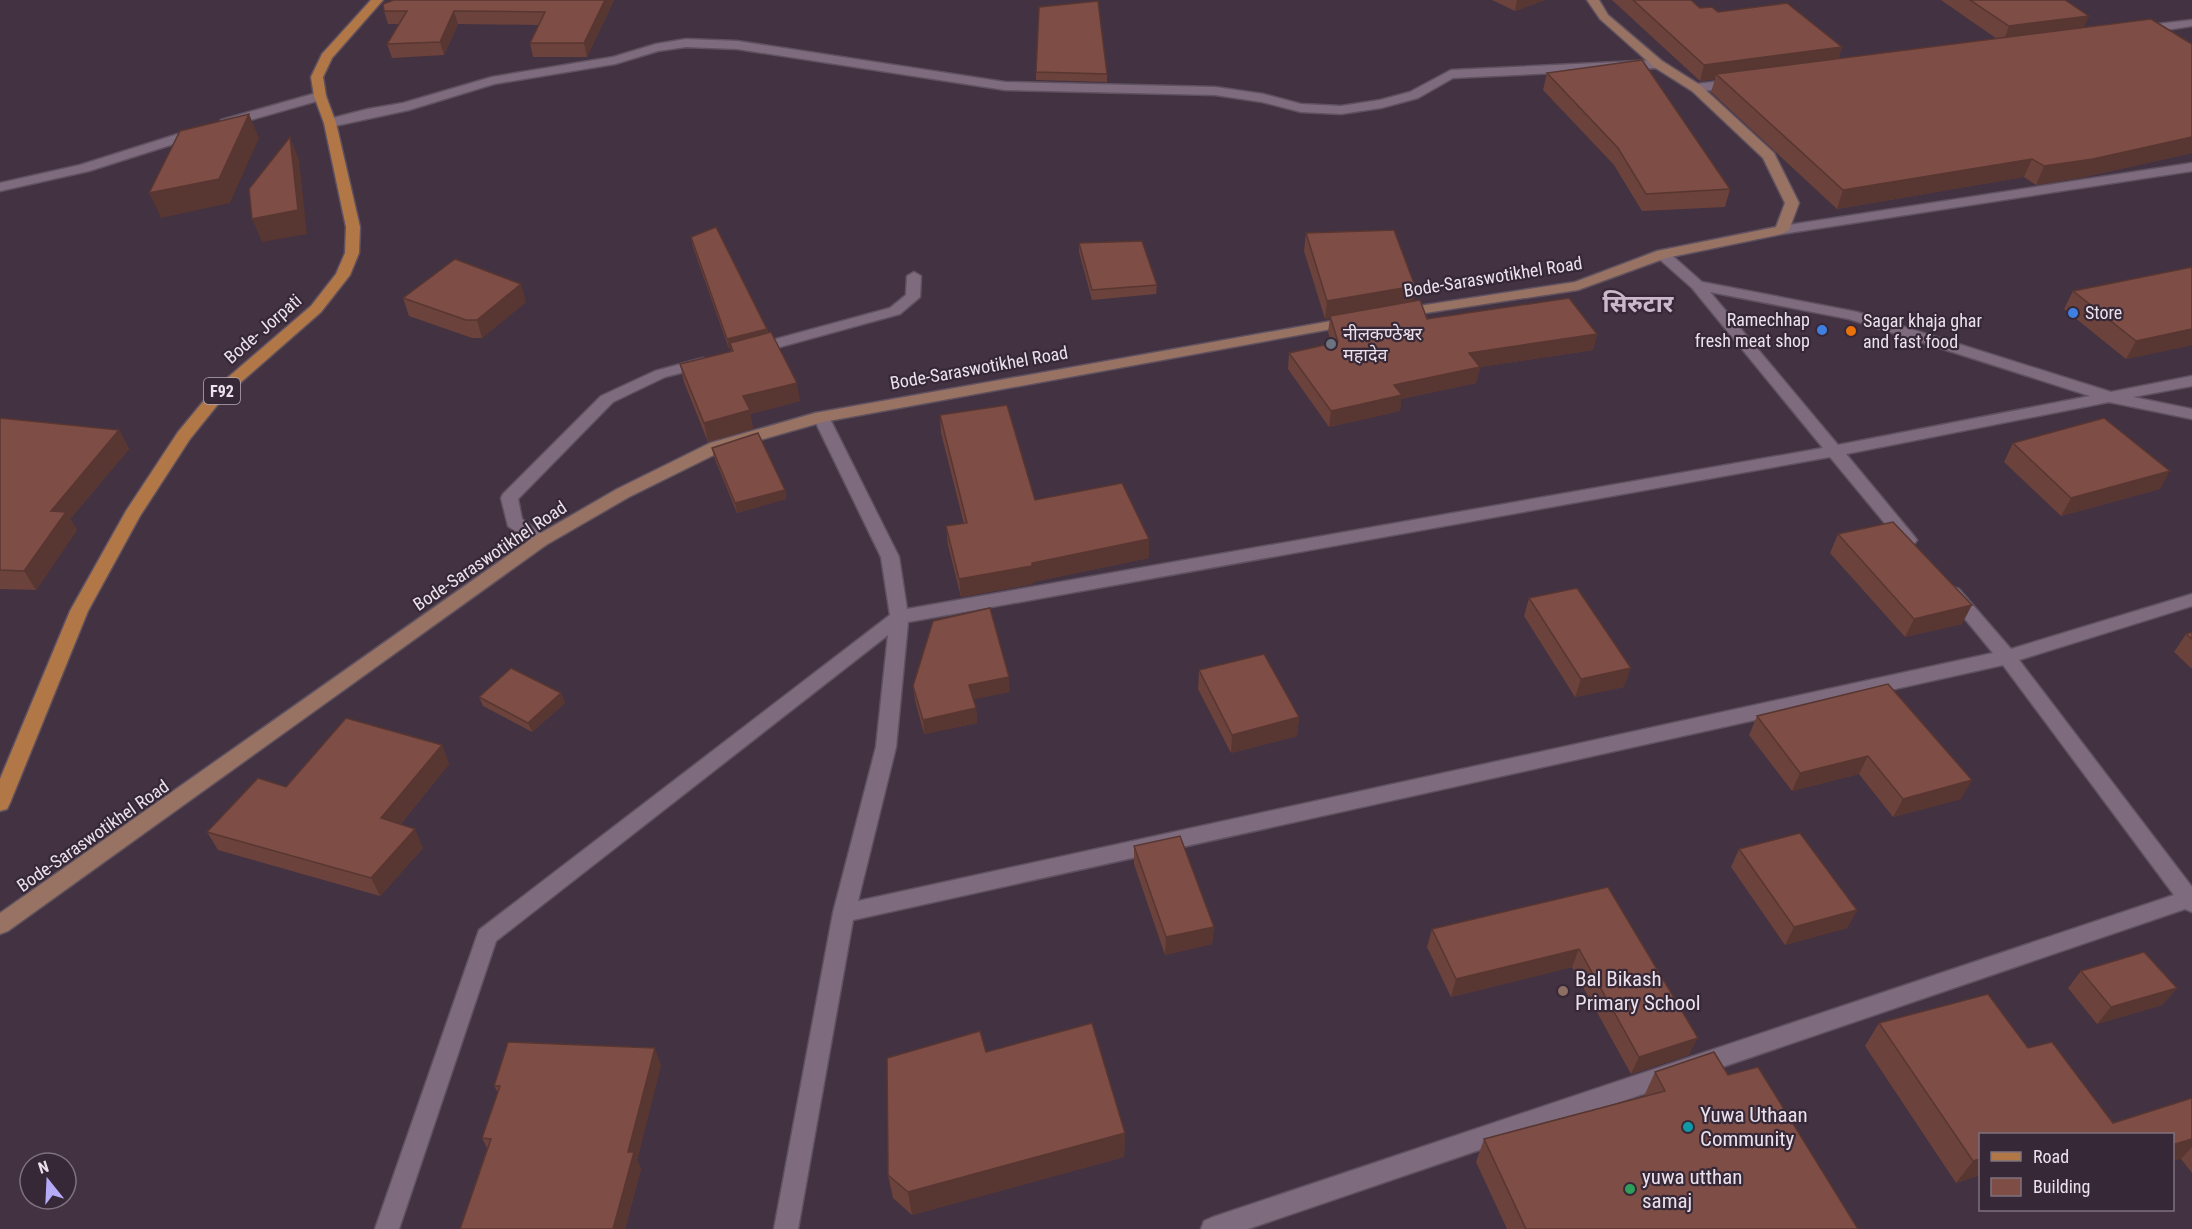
<svg xmlns="http://www.w3.org/2000/svg" width="2192" height="1229" viewBox="0 0 2192 1229" font-family="'Roboto Condensed','Noto Sans Devanagari',sans-serif">
  <style>
    .lines { fill: none; stroke-linecap: round; stroke-linejoin: round }
    .lane-casing { stroke: #5f515f; stroke-width: 3 }
    .street-casing { stroke: #5f515f; stroke-width: 3 }
    .secondary-casing { stroke: #5f515f; stroke-width: 3 }
    .primary-casing { stroke: #5f515f; stroke-width: 3 }
    .lane { fill: #7e6c7e; fill-rule: evenodd }
    .street { fill: #7e6c7e; fill-rule: evenodd }
    .secondary { fill: #987262; fill-rule: evenodd }
    .primary { fill: #b17747; fill-rule: evenodd }
    .wall { fill: #6c423c }
    .shaded-wall { fill: #583631 }
    .building { fill: #7d4d46; stroke: #583631; stroke-width: 1.5 }
    .shop-dot { fill: #3f7fe0; stroke: #372837; stroke-width: 2 }
    .food-dot { fill: #e8710a; stroke: #372837; stroke-width: 2 }
    .worship-dot { fill: #6b7280; stroke: #372837; stroke-width: 2 }
    .education-dot { fill: #8d6e63; stroke: #372837; stroke-width: 2 }
    .culture-dot { fill: #0f9aa8; stroke: #372837; stroke-width: 2 }
    .leisure-dot { fill: #2e9e5b; stroke: #372837; stroke-width: 2 }
    .labels { text-anchor: middle; stroke-width: 4.5; stroke-linejoin: round; paint-order: stroke }
    .shield { fill: #372837; stroke: #b5aab5; stroke-width: 1.5 }
    .shield-label { font-size: 16px; font-weight: bold; fill: #ebe1eb }
    .street-label { font-size: 18px; fill: #ebe1eb; stroke: #372837 }
    .poi-label { font-size: 18px; fill: #ebe1eb; stroke: #372837; text-anchor: start }
    .near-poi-label { font-size: 21px; fill: #ebe1eb; stroke: #372837; text-anchor: start }
    .district-label { font-size: 24px; font-weight: bold; fill: #ccb8cc; stroke: #372837 }
  </style>
  <rect width="100%" height="100%" fill="#423242"/>
  <g class="lines">
    <defs>
      <g id="lane">
        <polygon points="914,272 921,276 920,297 900,314 755,354 747,349 750,346 890,308 906,295 907,276"/>
        <polygon points="703,358 708,360 711,363 708,366 665,377 613,402 518,499 522,519 546,537 549,541 546,545 534,545 508,526 501,498 503,494 601,396 655,371"/>
      </g>
      <g id="street">
        <polygon points="2192,20 2192,26 2140,34 2134,30 2140,26"/>
        <polygon points="686,39 737,41 1005,82 1215,87 1263,94 1301,104 1341,106 1380,100 1410,92 1451,70 1658,60 1664,64 1658,68 1453,78 1418,98 1381,108 1341,114 1301,112 1262,102 1215,95 1005,90 737,49 686,47 658,51 615,64 494,84 409,110 330,127 324,123 325,120 368,109 403,103 492,77 613,57 656,44"/>
        <polygon points="1738,79 1744,83 1742,86 1696,92 1690,88 1696,84"/>
        <polygon points="320,92 324,93 326,96 324,99 226,127 220,123 221,120"/>
        <polygon points="197,128 202,129 203,132 202,135 89,171 0,191 0,183 80,165"/>
        <polygon points="2192,163 2192,171 1782,234 1775,230 1782,226"/>
        <path d="M1662,250L1667,251L1702,282L1857,312L2111,392L2192,376V386L2133,397L2192,409V419L2109,402L1846,454L1914,536L1917,540L1914,544H1902L1830,457L908,622L896,747L858,901L1993,653L1947,597L1944,593L1947,589L1953,587L1959,589L2011,649L2192,594V606L2019,660L2192,887V912L2185,909L1248,1229H1201L1204,1221L1213,1217L2174,895L2003,665L853,920L798,1229H774L833,913L876,747L888,635L496,941L399,1229H375L479,930L890,615L881,557L813,417L815,413H827L899,557L907,609L1823,448L1692,288L1657,257L1655,254ZM1710,292L1849,319L2090,396L1838,445Z"/>
      </g>
      <g id="secondary">
        <polygon points="1587,0 1599,0 1608,15 1662,61 1700,85 1774,153 1799,203 1789,230 1782,234 1666,258 1578,290 1399,317 1394,316 1392,313 1399,309 1575,282 1657,251 1776,227 1785,203 1763,158 1692,91 1654,67 1600,19"/>
        <polygon points="1354,317 1359,318 1361,321 1359,324 823,422 722,451 629,497 546,545 8,931 0,934 0,913 534,537 617,489 710,443 815,413"/>
      </g>
      <polygon id="primary" points="371,0 383,0 332,58 323,77 326,96 336,123 360,227 359,253 350,275 321,312 223,398 190,439 140,516 88,611 10,803 7,809 0,811 0,779 70,611 126,511 178,432 211,392 311,306 336,274 345,253 346,227 324,123 314,96 311,77 322,54"/>
    </defs>
    <use href="#lane" class="lane-casing"/>
    <use href="#street" class="street-casing"/>
    <use href="#secondary" class="secondary-casing"/>
    <use href="#primary" class="primary-casing"/>
    <use href="#lane" class="lane"/>
    <use href="#street" class="street"/>
    <use href="#secondary" class="secondary"/>
    <use href="#primary" class="primary"/>
  </g>
  <g class="wall">
    <polygon points="614,0 587,57 533,57 530,43 539,25 458,24 444,55 392,58 387,44 399,24 388,24 384,11"/>
    <polygon points="1492,0 1545,0 1515,11"/>
    <polygon points="1612,0 1691,0 1700,8 1718,12 1842,47 1838,59 1997,39 1941,0 2065,0 2084,27 2192,44 2192,153 2084,177 2036,185 2024,177 1837,209 1711,92 1715,79 1700,81"/>
    <polygon points="1036,72 1107,74 1107,82 1036,80"/>
    <polygon points="1547,73 1730,189 1725,207 1642,211 1614,165 1543,90"/>
    <polygon points="1306,233 1415,286 1413,301 1427,319 1597,334 1593,350 1480,367 1476,383 1401,399 1400,411 1329,427 1288,369 1289,353 1332,344 1328,332 1330,318 1325,319 1304,251"/>
    <polygon points="691,237 767,329 768,333 800,401 750,414 753,429 708,442 684,382 680,364 731,351 731,348 729,349 693,247"/>
    <polygon points="1079,243 1157,285 1156,294 1092,300 1079,252"/>
    <polygon points="2192,267 2192,345 2126,359 2064,309 2073,291"/>
    <polygon points="403,298 526,302 482,338 472,338 409,316"/>
    <polygon points="940,415 1035,500 1149,558 1033,582 1033,584 961,597 948,545 946,526 964,524 941,433"/>
    <polygon points="0,418 119,430 129,449 70,519 77,530 36,590 0,589"/>
    <polygon points="2013,443 2160,489 2061,516 2004,462"/>
    <polygon points="712,448 785,490 786,499 737,513 714,457"/>
    <polygon points="1838,534 1962,624 1905,637 1830,553"/>
    <polygon points="1529,598 1624,687 1575,697 1524,616"/>
    <polygon points="2192,632 2192,669 2174,652 2186,634"/>
    <polygon points="1199,670 1299,717 1297,736 1231,753 1198,689"/>
    <polygon points="1888,684 1961,799 1893,817 1859,774 1792,791 1749,735 1757,716"/>
    <polygon points="913,686 1010,692 973,699 976,708 977,723 924,734 915,700"/>
    <polygon points="561,693 565,703 532,732 483,706 479,697"/>
    <polygon points="442,745 449,764 400,825 423,848 380,896 218,850 207,832 286,787"/>
    <polygon points="1134,846 1214,927 1212,944 1165,955 1134,864"/>
    <polygon points="1739,849 1857,910 1847,928 1785,945 1731,867"/>
    <polygon points="1608,887 1689,1055 1631,1074 1572,967 1451,997 1427,947 1432,929"/>
    <polygon points="2081,971 2177,988 2162,1005 2097,1024 2068,988"/>
    <polygon points="1879,1023 2028,1048 2113,1123 2192,1098 2192,1173 2181,1159 1980,1134 1980,1175 1956,1183 1865,1046"/>
    <polygon points="986,1052 1125,1133 1124,1157 912,1215 893,1198 888,1175"/>
    <polygon points="661,1065 637,1160 641,1169 625,1229 460,1229 487,1148 482,1138 498,1093 494,1086"/>
    <polygon points="1655,1072 1728,1075 1858,1229 1507,1229 1476,1162 1484,1139 1644,1096"/>
  </g>
  <g class="shaded-wall">
    <polygon points="605,0 614,0 587,57 584,43"/>
    <polygon points="1517,0 1545,0 1515,11"/>
    <polygon points="454,11 458,24 444,55 440,42"/>
    <polygon points="2089,16 2082,32 2003,42 2009,26"/>
    <polygon points="1842,47 1836,64 1716,74 1715,79 1700,81 1704,65"/>
    <polygon points="249,114 259,138 230,203 161,218 149,193"/>
    <polygon points="290,137 299,159 307,234 262,242 252,219"/>
    <polygon points="2192,137 2192,153 2084,177 2036,185 2044,166"/>
    <polygon points="2032,159 2024,177 1837,209 1843,190"/>
    <polygon points="521,284 526,302 482,338 477,320"/>
    <polygon points="1415,286 1413,304 1330,316 1330,318 1325,319 1327,301"/>
    <polygon points="767,329 768,338 730,343 731,348 729,349 727,339"/>
    <polygon points="2192,329 2192,345 2126,359 2136,341"/>
    <polygon points="1597,334 1593,350 1480,367 1476,383 1401,399 1400,411 1329,427 1331,411 1469,353"/>
    <polygon points="797,383 800,401 750,414 753,429 708,442 704,423 743,396"/>
    <polygon points="119,430 129,449 70,519 77,530 36,590 24,571 51,511"/>
    <polygon points="2170,471 2160,489 2061,516 2071,498"/>
    <polygon points="785,490 786,499 737,513 735,503"/>
    <polygon points="1149,539 1149,558 1033,582 1033,584 961,597 959,579"/>
    <polygon points="1972,605 1962,624 1905,637 1914,619"/>
    <polygon points="1631,668 1624,687 1575,697 1581,679"/>
    <polygon points="1009,677 1010,692 970,700 969,685"/>
    <polygon points="561,693 565,703 532,732 528,723"/>
    <polygon points="976,708 977,723 924,734 923,720"/>
    <polygon points="1299,717 1297,736 1231,753 1232,735"/>
    <polygon points="442,745 449,764 390,837 381,818"/>
    <polygon points="1868,756 1859,774 1792,791 1800,773"/>
    <polygon points="1972,780 1961,799 1893,817 1903,799"/>
    <polygon points="415,829 423,848 380,896 371,878"/>
    <polygon points="1857,910 1847,928 1785,945 1794,927"/>
    <polygon points="1214,927 1212,944 1165,955 1166,937"/>
    <polygon points="1579,949 1572,967 1451,997 1456,979"/>
    <polygon points="2177,988 2162,1005 2097,1024 2111,1007"/>
    <polygon points="1698,1038 1689,1055 1631,1074 1639,1057"/>
    <polygon points="655,1048 661,1065 637,1160 641,1169 625,1229 613,1229 628,1152"/>
    <polygon points="1125,1133 1124,1157 912,1215 908,1192"/>
    <polygon points="2192,1139 2192,1147 2181,1159 2172,1161 2172,1145"/>
    <polygon points="1980,1159 1980,1175 1956,1183 1973,1161"/>
  </g>
  <g class="building">
    <polygon points="394,0 605,0 584,43 530,43 545,12 454,11 440,42 387,44 407,11 384,11 383,4"/>
    <polygon points="1633,0 1691,0 1700,8 1712,7 1718,12 1787,3 1842,47 1704,65"/>
    <polygon points="1970,0 2065,0 2089,16 2009,26"/>
    <polygon points="1098,1 1107,74 1036,72 1039,7"/>
    <polygon points="2151,19 2192,44 2192,137 2093,159 2044,166 2032,159 1843,190 1716,74"/>
    <polygon points="1642,60 1730,189 1646,194 1618,148 1547,73"/>
    <polygon points="249,114 219,179 149,193 180,131"/>
    <polygon points="290,137 298,210 252,219 249,189"/>
    <polygon points="716,227 767,329 727,339 691,237"/>
    <polygon points="1394,230 1415,286 1327,301 1306,233"/>
    <polygon points="1142,241 1157,285 1092,290 1079,243"/>
    <polygon points="455,259 521,284 477,320 466,320 403,298"/>
    <polygon points="2192,267 2192,329 2136,341 2073,291"/>
    <polygon points="1569,298 1597,334 1469,353 1480,367 1394,385 1402,395 1331,411 1289,353 1338,342 1330,316 1420,300 1427,319"/>
    <polygon points="771,332 797,383 743,396 750,410 704,423 680,364 733,351 730,343"/>
    <polygon points="1007,405 1035,500 1122,483 1149,539 1032,563 1032,566 959,579 946,526 967,523 940,415"/>
    <polygon points="0,418 119,430 51,511 66,512 24,571 0,570"/>
    <polygon points="2104,418 2170,471 2071,498 2013,443"/>
    <polygon points="758,433 785,490 735,503 712,448"/>
    <polygon points="1893,522 1972,605 1914,619 1838,534"/>
    <polygon points="1577,588 1631,668 1581,679 1529,598"/>
    <polygon points="990,608 1009,677 969,685 976,708 923,720 913,686 933,621"/>
    <polygon points="2192,632 2192,639 2186,634"/>
    <polygon points="1264,654 1299,717 1232,735 1199,670"/>
    <polygon points="511,668 561,693 528,723 479,697"/>
    <polygon points="1888,684 1972,780 1903,799 1868,756 1800,773 1757,716"/>
    <polygon points="346,718 442,745 381,818 415,829 371,878 207,832 258,778 286,787"/>
    <polygon points="1800,833 1857,910 1794,927 1739,849"/>
    <polygon points="1180,836 1214,927 1166,937 1134,846"/>
    <polygon points="1608,887 1698,1038 1639,1057 1579,949 1456,979 1432,929"/>
    <polygon points="2144,952 2177,988 2111,1007 2081,971"/>
    <polygon points="1988,994 2028,1048 2052,1042 2113,1123 2192,1098 2192,1139 2172,1145 2172,1134 1980,1134 1980,1159 1973,1161 1879,1023"/>
    <polygon points="1092,1023 1125,1133 908,1192 888,1175 887,1058 980,1031 986,1052"/>
    <polygon points="508,1042 655,1048 628,1152 634,1152 613,1229 460,1229 491,1139 482,1138 500,1086 494,1086"/>
    <polygon points="1714,1052 1728,1075 1758,1067 1858,1229 1526,1229 1484,1139 1665,1091 1655,1072"/>
  </g>
  <g class="shop-dot">
    <circle cx="2073" cy="313" r="6"/>
    <circle cx="1822" cy="330" r="6"/>
  </g>
  <circle class="food-dot" cx="1851" cy="331" r="6"/>
  <circle class="worship-dot" cx="1331" cy="344" r="6"/>
  <circle class="education-dot" cx="1563" cy="991" r="6"/>
  <circle class="culture-dot" cx="1688" cy="1127" r="6"/>
  <circle class="leisure-dot" cx="1630" cy="1189" r="6"/>
  <g class="labels">
    <rect class="shield" x="204" y="378" width="36" height="26" rx="4.5"/>
    <g class="shield-label">
      <text x="222" y="397">F92</text>
    </g>
    <g class="street-label">
      <text transform="translate(1493 277) rotate(-9)" y="6">Bode-Saraswotikhel Road</text>
      <text transform="translate(263 329) rotate(-41)" y="6">Bode- Jorpati</text>
      <text transform="translate(979 368) rotate(-10)" y="6">Bode-Saraswotikhel Road</text>
      <text transform="translate(490 556) rotate(-34)" y="6">Bode-Saraswotikhel Road</text>
      <text transform="translate(93 836) rotate(-35)" y="6">Bode-Saraswotikhel Road</text>
    </g>
    <g class="poi-label">
      <text x="2085" y="319">Store</text>
      <text x="1810" y="326" text-anchor="end">Ramechhap<tspan x="1810" dy="21">fresh meat shop</tspan></text>
      <text x="1863" y="327">Sagar khaja ghar<tspan x="1863" dy="21">and fast food</tspan></text>
      <text x="1343" y="340">नीलकण्ठेश्वर<tspan x="1343" dy="21">महादेव</tspan></text>
    </g>
    <g class="near-poi-label">
      <text x="1575" y="986">Bal Bikash<tspan x="1575" dy="24">Primary School</tspan></text>
      <text x="1700" y="1122">Yuwa Uthaan<tspan x="1700" dy="24">Community</tspan></text>
      <text x="1642" y="1184">yuwa utthan<tspan x="1642" dy="24">samaj</tspan></text>
    </g>
    <g class="district-label">
      <text x="1638" y="312">सिरुटार</text>
    </g>
  </g>
  <rect x="1979" y="1133" width="195" height="78" fill="#372837" stroke="#7f727f" stroke-width="1.5"/>
  <rect x="1991" y="1152" width="30" height="9" fill="#b17747" stroke="#7f727f" stroke-width="1.5"/>
  <text x="2033" y="1163" font-size="18" fill="#ebe1eb">Road</text>
  <rect x="1991" y="1178" width="30" height="18" fill="#7d4d46" stroke="#7f727f" stroke-width="1.5"/>
  <text x="2033" y="1193" font-size="18" fill="#ebe1eb">Building</text>
  <g transform="translate(48 1181) rotate(342)"><circle r="28" fill="#372837" stroke="#7f727f" stroke-width="1.5"/>
  <path d="M0-4.5L10 22L0 15L-10 22Z" fill="#b6abf8"/>
  <text y="-9" font-size="16" font-weight="bold" text-anchor="middle" fill="#ebe1eb">N</text>
  </g>
</svg>
